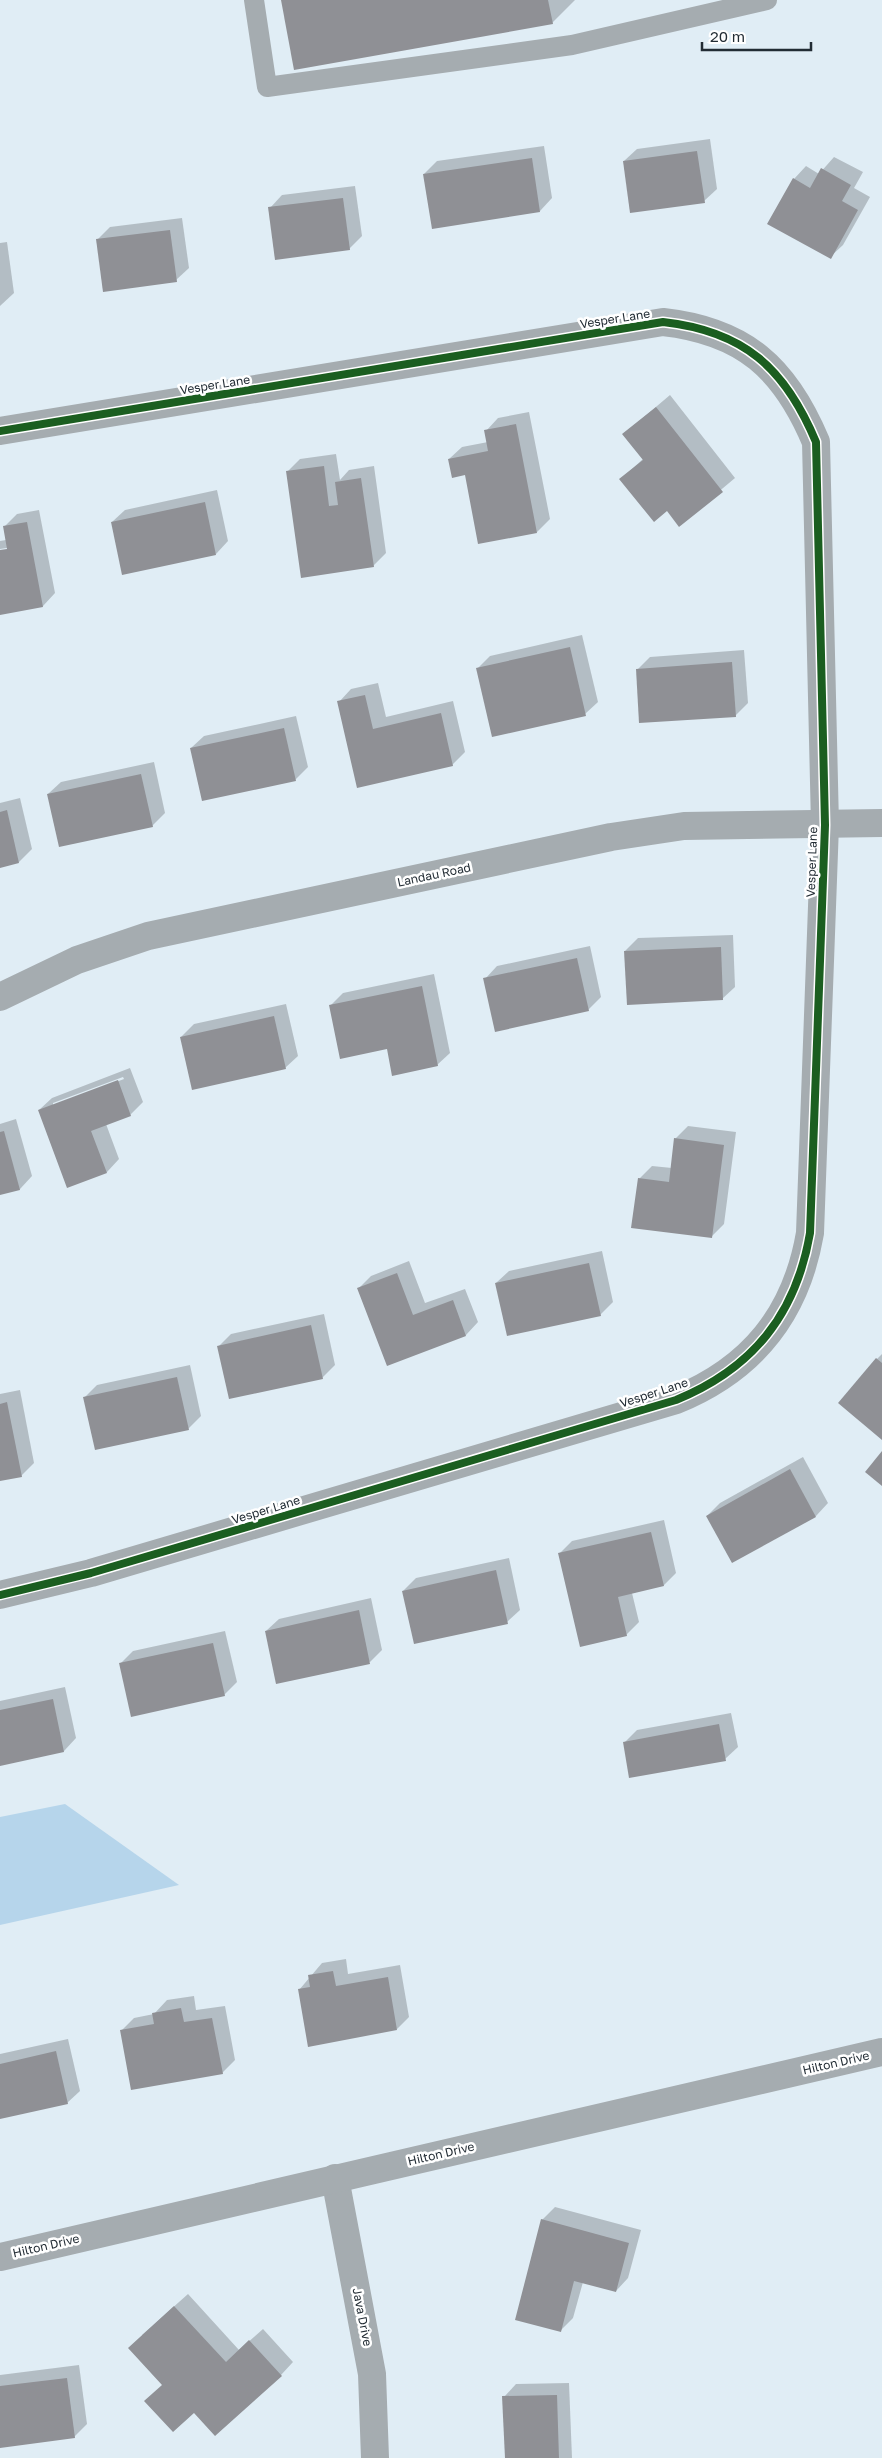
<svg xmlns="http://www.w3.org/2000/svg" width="882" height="2458" viewBox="0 0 882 2458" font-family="'Golos Text',sans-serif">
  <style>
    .forest { fill: #b6d5eb }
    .shadow { fill: #0003; fill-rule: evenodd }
    .building { fill: #8f9095 }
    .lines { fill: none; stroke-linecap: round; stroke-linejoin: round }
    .lane { stroke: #a5acb0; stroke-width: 20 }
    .street { stroke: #a5acb0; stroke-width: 28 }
    .cycleway-casing { stroke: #fff; stroke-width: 11 }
    .cycleway { stroke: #1b5e20; stroke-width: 8 }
    .labels { text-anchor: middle; stroke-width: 5; stroke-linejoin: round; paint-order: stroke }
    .street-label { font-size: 12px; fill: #222c34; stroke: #fff }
  </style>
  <rect width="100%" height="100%" fill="#e0edf5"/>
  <polygon class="forest" points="65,1804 179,1885 0,1925 0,1817"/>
  <g class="shadow">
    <polygon points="283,0 575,0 552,23"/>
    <polygon points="710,139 717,189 704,201 624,161 637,149"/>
    <polygon points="544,146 552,198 540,211 424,174 437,161"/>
    <polygon points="834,157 863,172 854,188 870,197 843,245 830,257 794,179 806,166 819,174"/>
    <polygon points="355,186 362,236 349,249 270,208 282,195"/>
    <polygon points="182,218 189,268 176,280 97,240 110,227"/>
    <polygon points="7,242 14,293 0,306 0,243"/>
    <polygon points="670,395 735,478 679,525 667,509 621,479 643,459 624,434"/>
    <polygon points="529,412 550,519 537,532 479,543 466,474 449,459 462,447 488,442 486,431 498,418"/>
    <polygon points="336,454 340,480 349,470 374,466 386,553 373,566 287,472 300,459"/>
    <polygon points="217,490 228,541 216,554 112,522 125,510"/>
    <polygon points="39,510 55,593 43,606 0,614 0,552 13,549 13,547 0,549 0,541 6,540 4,527 17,514"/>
    <polygon points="582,635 598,702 585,714 477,669 490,656"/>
    <polygon points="744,650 748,703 735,716 637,670 650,657"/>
    <polygon points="378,683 386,717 453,701 465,752 452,765 358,786 339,702 351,689"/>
    <polygon points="296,716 308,767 295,780 191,748 204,736"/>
    <polygon points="154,762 165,813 152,826 48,794 61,782"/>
    <polygon points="20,798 32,849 19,862 0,866 0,803"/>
    <polygon points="733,935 735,987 722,999 625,951 638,938"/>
    <polygon points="590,946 601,997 588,1010 485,979 497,966"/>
    <polygon points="434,974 450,1053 437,1065 388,1048 331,1005 343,993"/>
    <polygon points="286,1004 298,1056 285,1068 181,1037 194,1024"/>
    <path d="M130,1068L143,1102L130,1115L106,1124L119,1159L107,1172L68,1186L39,1110L52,1098ZM123,1077L124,1079L53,1106V1103Z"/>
    <polygon points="16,1119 32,1176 20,1189 0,1194 0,1124"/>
    <polygon points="688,1126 736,1132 724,1224 711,1237 639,1179 652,1166 672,1168 675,1139"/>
    <polygon points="602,1251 613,1302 600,1315 496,1283 509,1271"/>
    <polygon points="409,1261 425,1303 465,1289 478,1322 466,1335 387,1364 359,1288 371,1276"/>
    <polygon points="324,1314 335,1365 322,1378 219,1346 231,1334"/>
    <polygon points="882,1354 882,1438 877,1359"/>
    <polygon points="190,1365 201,1416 188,1429 85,1397 97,1385"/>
    <polygon points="20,1390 34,1463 21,1476 0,1480 0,1394"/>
    <polygon points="803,1457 828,1503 816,1516 732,1562 707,1516 720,1503"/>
    <polygon points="664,1520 676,1573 664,1585 632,1593 639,1622 626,1635 559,1554 572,1541"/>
    <polygon points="509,1558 520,1610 507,1622 403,1591 416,1578"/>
    <polygon points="371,1598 382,1650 370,1662 266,1631 279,1619"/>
    <polygon points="225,1631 237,1682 224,1695 120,1664 133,1651"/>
    <polygon points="65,1687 76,1738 64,1751 0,1765 0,1701"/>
    <polygon points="731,1713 738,1747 725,1759 624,1743 637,1730"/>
    <polygon points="346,1959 348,1974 400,1965 409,2017 397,2029 299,1990 322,1963"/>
    <polygon points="194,1996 196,2010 225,2006 235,2060 222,2073 121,2031 134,2018 154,2014 167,2000"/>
    <polygon points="68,2039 80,2091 67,2103 0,2118 0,2054"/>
    <polygon points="555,2207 641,2230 628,2278 616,2291 583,2282 573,2318 561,2330 542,2220"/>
    <polygon points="188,2294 239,2350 263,2329 293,2362 281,2375 194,2411 163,2385 142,2335"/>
    <polygon points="79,2365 87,2424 74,2437 0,2446 0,2375"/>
    <polygon points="569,2383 572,2458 506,2458 504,2397 516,2384"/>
  </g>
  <g class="building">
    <polygon points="281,0 548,0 553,24 294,70"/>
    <polygon points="697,151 705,203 630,213 623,161"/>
    <polygon points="532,158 540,212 432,229 423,174"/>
    <polygon points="821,168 851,185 842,201 858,210 831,259 767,224 793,178 810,188"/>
    <polygon points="343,198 350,250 275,260 268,207"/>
    <polygon points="170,230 177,282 103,292 96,239"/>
    <polygon points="656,407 723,492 679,527 667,511 654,522 619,479 643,460 622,434"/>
    <polygon points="516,424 537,533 478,544 465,475 452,478 448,459 488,451 484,430"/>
    <polygon points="324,466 329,506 338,505 335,482 361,478 374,567 301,578 286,471"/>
    <polygon points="205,502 216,555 122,575 111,522"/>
    <polygon points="27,522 43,607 0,615 0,550 7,549 3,526"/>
    <polygon points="570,647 586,716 492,737 476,668"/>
    <polygon points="732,662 736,717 639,723 636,669"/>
    <polygon points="365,695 373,729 441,713 453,766 357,788 337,701"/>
    <polygon points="284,728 296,781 202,801 190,748"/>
    <polygon points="141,774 153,827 59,847 47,794"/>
    <polygon points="7,810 19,863 0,868 0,812"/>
    <polygon points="721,947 723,1000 627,1005 624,951"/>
    <polygon points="577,958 589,1011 495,1032 483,978"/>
    <polygon points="422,986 438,1066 392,1076 387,1049 340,1059 329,1005"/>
    <polygon points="274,1016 286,1069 192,1090 180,1037"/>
    <polygon points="118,1080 131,1116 91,1131 107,1173 67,1188 38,1110"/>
    <polygon points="4,1131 20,1190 0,1195 0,1132"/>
    <polygon points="674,1138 724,1145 712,1238 631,1228 638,1178 669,1182"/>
    <polygon points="589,1263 601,1316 507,1336 495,1283"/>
    <polygon points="397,1273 413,1315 453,1300 466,1336 387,1366 357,1288"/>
    <polygon points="311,1325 323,1379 229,1399 217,1346"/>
    <polygon points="876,1358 882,1363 882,1440 838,1403"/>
    <polygon points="177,1377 189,1430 95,1450 83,1397"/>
    <polygon points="7,1402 22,1477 0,1481 0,1404"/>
    <polygon points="882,1451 882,1486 865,1472"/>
    <polygon points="790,1469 816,1517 732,1563 706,1516"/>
    <polygon points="651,1532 664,1586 618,1597 627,1636 580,1647 558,1553"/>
    <polygon points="496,1570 508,1624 414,1644 402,1591"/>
    <polygon points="359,1610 370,1664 276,1684 265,1631"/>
    <polygon points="213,1643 225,1696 131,1717 119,1663"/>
    <polygon points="53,1699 64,1752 0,1766 0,1710"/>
    <polygon points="719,1724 726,1761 629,1778 623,1742"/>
    <polygon points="333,1971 336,1986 388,1977 397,2030 308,2047 298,1989 310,1987 308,1975"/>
    <polygon points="181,2008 184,2022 212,2018 223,2074 131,2090 120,2030 154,2024 152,2013"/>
    <polygon points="56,2051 68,2104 0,2119 0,2064"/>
    <polygon points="541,2219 629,2243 616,2292 574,2281 561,2332 515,2320"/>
    <polygon points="174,2306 226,2362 249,2340 282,2376 215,2436 194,2413 173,2432 144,2401 162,2385 128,2348"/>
    <polygon points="67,2378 75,2438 0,2448 0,2386"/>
    <polygon points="557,2395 559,2458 505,2458 502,2396"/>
  </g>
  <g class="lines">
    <polyline class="lane" points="254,0 267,87 572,45 767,0"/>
    <g class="street">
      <path d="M0,431L663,322C744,331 785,368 816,442L825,825L810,1233C796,1315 752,1369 676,1400L91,1573L0,1595"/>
      <polyline points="0,997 77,960 148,936 611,837 684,826 882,823"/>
      <polyline points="335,2178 372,2374 375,2458"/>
      <polyline points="0,2257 882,2052"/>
    </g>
    <defs>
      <path id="cycleway" d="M0,431L663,322C744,331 785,368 816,442L825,825L810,1233C796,1315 752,1369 676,1400L91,1573L0,1595"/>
    </defs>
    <use href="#cycleway" class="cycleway-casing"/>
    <use href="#cycleway" class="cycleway"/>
  </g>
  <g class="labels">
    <g class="street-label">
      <text transform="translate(615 319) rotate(-9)" y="4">Vesper Lane</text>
      <text transform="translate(215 385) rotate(-9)" y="4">Vesper Lane</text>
      <text transform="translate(812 862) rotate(-88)" y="4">Vesper Lane</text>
      <text transform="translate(434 875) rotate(-12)" y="4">Landau Road</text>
      <text transform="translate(654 1393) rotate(-18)" y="4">Vesper Lane</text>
      <text transform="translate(266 1510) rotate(-17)" y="4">Vesper Lane</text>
      <text transform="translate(836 2063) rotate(-13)" y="4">Hilton Drive</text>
      <text transform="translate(441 2154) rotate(-13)" y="4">Hilton Drive</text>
      <text transform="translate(46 2246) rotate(-13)" y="4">Hilton Drive</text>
      <text transform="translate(362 2317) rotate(79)" y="4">Java Drive</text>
    </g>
  </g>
  <path d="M702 42v8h109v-8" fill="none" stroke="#222c34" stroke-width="2.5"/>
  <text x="710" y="42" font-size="15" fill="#222c34" stroke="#ffffff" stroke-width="4" paint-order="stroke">20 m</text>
</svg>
